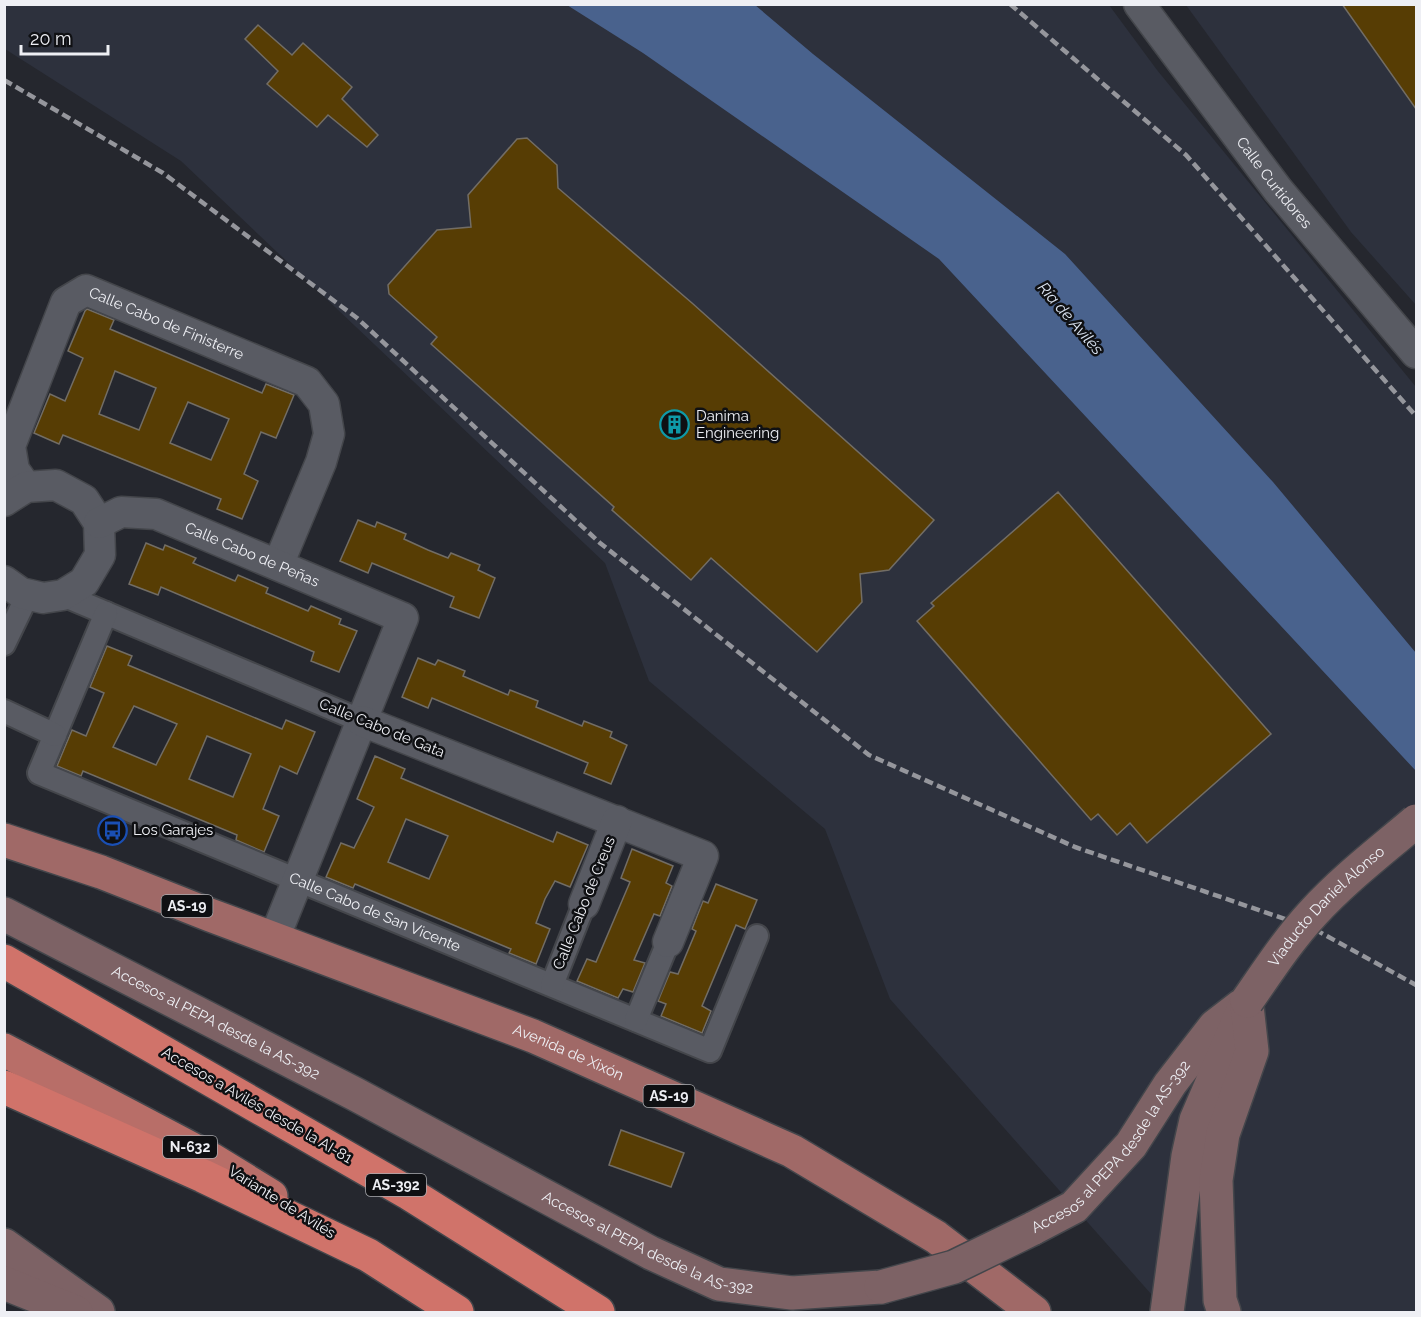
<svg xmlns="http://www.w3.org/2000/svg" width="1421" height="1317" viewBox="0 0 1421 1317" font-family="Raleway,sans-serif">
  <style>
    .built { fill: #2d313d }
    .water { fill: #49628d }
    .building { fill: #573d04; stroke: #726d65; stroke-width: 1.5; fill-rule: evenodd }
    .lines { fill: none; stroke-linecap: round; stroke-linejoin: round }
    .pedestrian-casing { stroke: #44464b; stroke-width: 26 }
    .minor-casing { stroke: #44464b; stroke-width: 33 }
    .secondary-casing { stroke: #44464b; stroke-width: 36 }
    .primary-casing { stroke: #44464b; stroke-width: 36 }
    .trunk-casing { stroke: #44464b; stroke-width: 36 }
    .motorway-casing { stroke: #44464b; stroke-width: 36 }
    .pedestrian { stroke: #595b63; stroke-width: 22 }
    .minor { stroke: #595b63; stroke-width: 30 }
    .secondary { stroke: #7d6265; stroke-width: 33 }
    .primary { stroke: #a06967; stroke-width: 33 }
    .trunk { stroke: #b86e68; stroke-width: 33 }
    .motorway { stroke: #d0736a; stroke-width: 33 }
    .rail { stroke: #95969c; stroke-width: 4.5; stroke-dasharray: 9 4.5; stroke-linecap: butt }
    .secondary-bridge-casing { stroke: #44464b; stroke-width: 36; stroke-linecap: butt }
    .secondary-bridge { stroke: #7d6265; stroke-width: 33 }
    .labels { text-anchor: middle; stroke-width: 5; stroke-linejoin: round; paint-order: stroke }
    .shield { fill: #0f1013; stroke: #abacb0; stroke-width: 1.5 }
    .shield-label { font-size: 14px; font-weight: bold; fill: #eeeff4 }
    .street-label { font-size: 15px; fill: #eeeff4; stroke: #0f1013 }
    .poi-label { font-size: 15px; fill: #eeeff4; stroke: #0f1013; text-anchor: start }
    .water-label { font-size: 16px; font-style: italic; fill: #dbe4f2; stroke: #0f1013 }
  </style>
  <rect width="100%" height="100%" fill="#25272e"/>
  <g class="built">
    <polygon points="4,5 1109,5 1157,70 1416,387 1416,1312 1167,1312 890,999 825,829 649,681 605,563 181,161 5,49"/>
    <polygon points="1186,5 1416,5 1416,305 1351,232"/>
  </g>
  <polygon class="water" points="567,5 755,5 813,54 1065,254 1273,482 1416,653 1416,771 939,259 643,53"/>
  <g class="building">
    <polygon points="1342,4 1416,4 1416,109"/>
    <polygon points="258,25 292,55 303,43 352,87 342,99 378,135 367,147 328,115 317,127 267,84 278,71 245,39"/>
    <polygon points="527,138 557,165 558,188 692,303 934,520 889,570 860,574 862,602 817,652 711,558 691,580 612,510 614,507 431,344 437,337 389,294 388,285 437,230 471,227 468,195 517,139"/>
    <path d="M87,309L114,320L110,329L262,393L266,384L294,395L276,438L261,432L244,474L258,481L242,519L217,509L221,499L63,435L59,444L34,433L50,394L65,401L83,358L68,351L85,311ZM115,371L156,388L139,430L99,414ZM188,402L229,419L211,460L170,443Z"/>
    <polygon points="1058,492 1271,734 1147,843 1130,823 1117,835 1098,814 1091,820 917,621 934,606 931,603"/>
    <polygon points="358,520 375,527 377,522 406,534 404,539 428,550 448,558 451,553 480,565 478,570 495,578 479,618 450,607 454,597 372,563 368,573 340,561"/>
    <polygon points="146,543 163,550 165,545 196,558 193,563 235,581 238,575 268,588 266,593 308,611 311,606 341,619 339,624 357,631 339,672 311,661 314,652 161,587 158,595 129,584"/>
    <path d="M107,646L132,656L128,665L282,729L286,720L315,732L297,774L280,766L263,809L279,816L264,852L236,840L237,835L83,771L81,776L57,766L72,730L86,736L104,693L90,687ZM134,706L177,724L156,765L113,747ZM207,736L251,754L233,797L189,779Z"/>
    <polygon points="418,658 435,665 438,660 465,671 463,676 508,695 510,690 538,701 536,707 582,726 584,721 612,732 610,737 627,745 611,784 584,773 588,763 432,698 428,708 402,697"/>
    <path d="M375,756L405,769L401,778L553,842L557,832L588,845L570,887L555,881L545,899L536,923L550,929L536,964L509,953L511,949L355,884L353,888L326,877L341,843L354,848L374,807L357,799ZM406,819L448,836L429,879L388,862Z"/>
    <polygon points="632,849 673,866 666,883 672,886 660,916 654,914 634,960 645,963 633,992 623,989 618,998 577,981 587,959 596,962 630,882 621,878"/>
    <polygon points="716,884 757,900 745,929 736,925 702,1006 711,1011 702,1033 661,1016 666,1004 658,1001 670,972 678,974 696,931 692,929 703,901 708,903"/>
    <polygon points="621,1130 684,1153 671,1187 609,1165"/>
  </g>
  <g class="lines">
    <defs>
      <g id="pedestrian">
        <polyline points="63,595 362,721"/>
        <path id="s1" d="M106,613L39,773L710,1051L757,936"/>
        <polyline points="4,644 28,594"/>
        <polyline points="4,711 55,735"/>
        <polyline points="552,985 584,904"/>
        <polyline points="636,1020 668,942"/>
      </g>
      <g id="minor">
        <path id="s2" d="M1139,4L1278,190L1416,353"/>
        <path id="s3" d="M26,487L14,470L10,446L66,302L86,290L307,382L324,404L329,434L321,462L278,565"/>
        <polyline points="4,501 26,487 56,485 84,500 99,523 100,555 84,582 63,595 43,598 21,593 4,581"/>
        <path id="s4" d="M99,523L121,512L156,514L403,618L274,939"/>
        <polyline points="362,721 703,856 668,942"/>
        <polyline points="584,904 617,821"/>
      </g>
      <g id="secondary">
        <path id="s5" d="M4,914L355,1094L651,1253L719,1284L792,1293L881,1287"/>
        <path id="s6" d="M1032,1229L1074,1207L1131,1145L1170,1084L1215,1026L1241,1006"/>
        <polyline points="4,1245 98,1312"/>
        <polyline points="4,1283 76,1312"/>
        <polyline points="1167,1312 1188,1156 1196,1120 1247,1001"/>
        <polyline points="1224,1312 1220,1300 1216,1180 1223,1134 1252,1051 1247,1006"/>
      </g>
      <g id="primary">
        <path id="s7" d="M4,840L101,872L210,915L533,1036L792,1151L936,1237L1034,1312"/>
      </g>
      <polyline id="trunk" points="4,1050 211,1159 271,1196"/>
      <g id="motorway">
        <polyline points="4,961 410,1194 598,1312"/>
        <polyline points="4,1087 203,1176 368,1255 457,1312"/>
      </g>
    </defs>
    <use href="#pedestrian" class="pedestrian-casing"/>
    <use href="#minor" class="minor-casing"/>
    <use href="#secondary" class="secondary-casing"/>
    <use href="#primary" class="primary-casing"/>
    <use href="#trunk" class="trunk-casing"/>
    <use href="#motorway" class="motorway-casing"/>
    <use href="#pedestrian" class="pedestrian"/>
    <use href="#minor" class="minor"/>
    <use href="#secondary" class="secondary"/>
    <use href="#primary" class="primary"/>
    <use href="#trunk" class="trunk"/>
    <use href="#motorway" class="motorway"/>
    <g class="rail">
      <polyline points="1010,4 1186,155 1416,416"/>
      <polyline points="4,80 163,173 357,318 600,543 869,755 1075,847 1314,929 1416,985"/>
    </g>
    <defs>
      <g id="secondary-bridge">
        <path id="s8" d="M1247,1001C1268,971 1288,940 1313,913C1344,879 1382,850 1416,821"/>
        <polyline points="881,1287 954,1267 1032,1229"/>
      </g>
    </defs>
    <use href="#secondary-bridge" class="secondary-bridge-casing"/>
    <use href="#secondary-bridge" class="secondary-bridge"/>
  </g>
  <defs>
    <symbol id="building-ring" viewBox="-11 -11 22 22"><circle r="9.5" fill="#0f1013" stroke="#0f9aa8" stroke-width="1.5"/><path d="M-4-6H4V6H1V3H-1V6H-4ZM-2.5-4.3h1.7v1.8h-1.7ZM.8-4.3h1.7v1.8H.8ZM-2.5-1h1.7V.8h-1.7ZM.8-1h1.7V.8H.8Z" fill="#0f9aa8"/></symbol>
    <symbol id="bus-ring" viewBox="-11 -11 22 22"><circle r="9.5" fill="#0f1013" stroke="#1a4fb4" stroke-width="1.5"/><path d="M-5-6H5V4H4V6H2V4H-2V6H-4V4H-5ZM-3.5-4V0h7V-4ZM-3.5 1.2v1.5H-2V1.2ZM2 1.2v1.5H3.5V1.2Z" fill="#1a4fb4"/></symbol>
  </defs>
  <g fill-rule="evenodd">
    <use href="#building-ring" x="658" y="408" width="33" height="33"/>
    <use href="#bus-ring" x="96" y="814" width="33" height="33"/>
  </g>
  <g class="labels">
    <g class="shield">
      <rect x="161.5" y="895" width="51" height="22" rx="4.5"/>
      <rect x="643.5" y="1085" width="51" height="22" rx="4.5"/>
      <rect x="163" y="1136" width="54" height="22" rx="4.5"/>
      <rect x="366" y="1174" width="60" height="22" rx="4.5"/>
    </g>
    <g class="shield-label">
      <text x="187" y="911">AS-19</text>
      <text x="669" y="1101">AS-19</text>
      <text x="190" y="1152">N-632</text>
      <text x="396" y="1190">AS-392</text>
    </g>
    <g class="street-label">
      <text dy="5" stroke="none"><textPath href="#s2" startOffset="224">Calle Curtidores</textPath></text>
      <text dy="5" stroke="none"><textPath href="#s3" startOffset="310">Calle Cabo de Finisterre</textPath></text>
      <text dy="5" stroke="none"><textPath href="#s4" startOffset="164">Calle Cabo de Peñas</textPath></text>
      <text transform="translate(382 728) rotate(22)" y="5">Calle Cabo de Gata</text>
      <text transform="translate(584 903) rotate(-68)" y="5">Calle Cabo de Creus</text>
      <text dy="5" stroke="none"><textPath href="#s8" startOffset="124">Viaducto Daniel Alonso</textPath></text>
      <text dy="5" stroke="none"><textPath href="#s1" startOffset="537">Calle Cabo de San Vicente</textPath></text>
      <text dy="5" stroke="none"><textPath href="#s5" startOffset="238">Accesos al PEPA desde la AS-392</textPath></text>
      <text dy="5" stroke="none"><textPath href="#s7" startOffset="603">Avenida de Xixón</textPath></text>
      <text transform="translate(257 1105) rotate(30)" y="5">Accesos a Avilés desde la AI-81</text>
      <text dy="5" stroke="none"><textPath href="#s6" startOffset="116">Accesos al PEPA desde la AS-392</textPath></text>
      <text transform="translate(282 1202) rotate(32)" y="5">Variante de Avilés</text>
      <text dy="5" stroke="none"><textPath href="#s5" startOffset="724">Accesos al PEPA desde la AS-392</textPath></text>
    </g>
    <g class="poi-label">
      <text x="696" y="421">Danima<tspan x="696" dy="17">Engineering</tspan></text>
      <text x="133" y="835">Los Garajes</text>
    </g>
    <g class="water-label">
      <text transform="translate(1071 318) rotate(49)" y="6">Ría de Avilés</text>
    </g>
  </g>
  <rect width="1421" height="1317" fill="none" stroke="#eeeff4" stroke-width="12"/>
  <path d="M21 45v9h87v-9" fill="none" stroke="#eeeff4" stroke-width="3"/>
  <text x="30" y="45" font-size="18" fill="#eeeff4" stroke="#0f1013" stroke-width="4.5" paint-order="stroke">20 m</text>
</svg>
